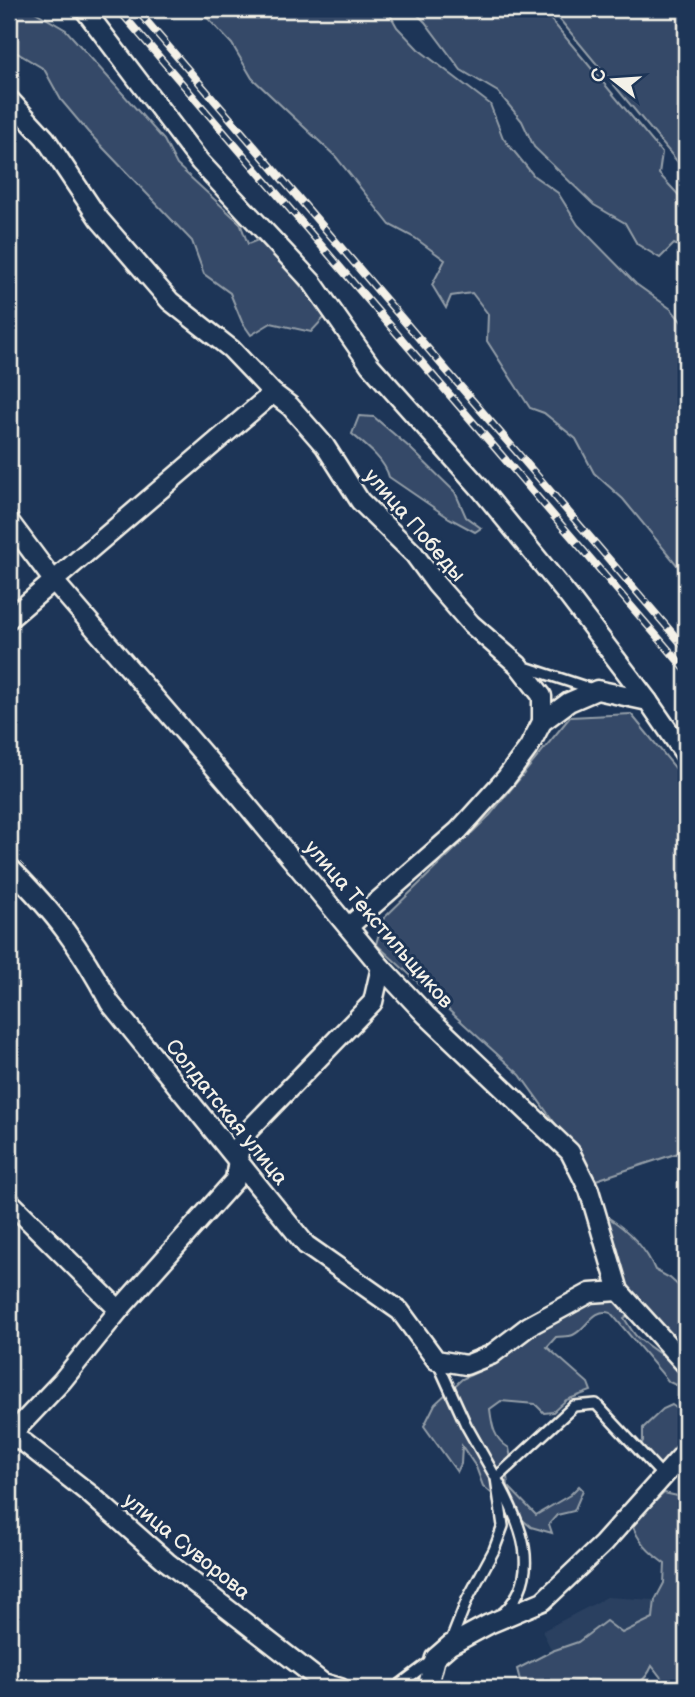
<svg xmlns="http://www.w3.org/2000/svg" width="695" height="1697" viewBox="0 0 695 1697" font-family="'Balsamiq Sans',sans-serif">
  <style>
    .built { fill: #2a4060 }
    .green { fill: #354a67; stroke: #949ea8; stroke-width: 2 }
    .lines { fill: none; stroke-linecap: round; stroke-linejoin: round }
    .lane-casing { stroke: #f4f1e8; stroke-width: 14 }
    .street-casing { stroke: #f4f1e8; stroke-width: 23 }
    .lane { stroke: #1d3557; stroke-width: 9 }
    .street { stroke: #1d3557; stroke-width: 18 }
    .rail-casing { stroke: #f4f1e8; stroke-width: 8 }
    .rail { stroke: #1d3557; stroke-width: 5; stroke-dasharray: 16; stroke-linecap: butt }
    .labels { text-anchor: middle; stroke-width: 6; stroke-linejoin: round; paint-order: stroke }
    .street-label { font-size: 21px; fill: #f4f1e8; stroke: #1d3557 }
  </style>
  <rect width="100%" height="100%" fill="#1d3557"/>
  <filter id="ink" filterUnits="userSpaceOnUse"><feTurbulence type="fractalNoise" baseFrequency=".0143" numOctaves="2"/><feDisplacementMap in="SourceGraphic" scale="14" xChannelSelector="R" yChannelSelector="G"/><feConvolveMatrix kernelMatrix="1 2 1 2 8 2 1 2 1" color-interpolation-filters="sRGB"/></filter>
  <g filter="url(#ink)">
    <polygon class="built" points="607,1597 655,1600 653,1618 622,1633 606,1621 578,1642 552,1651 542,1631"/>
    <g class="green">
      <polygon points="9,9 30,9 66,30 164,140 177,165 240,223 248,244 263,238 325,317 311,332 271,323 251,335 242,322 230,293 204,274 192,241 88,132 61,100 44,69 9,48"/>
      <polygon points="199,9 387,9 397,27 418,49 490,104 503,138 534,176 558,193 578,225 636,284 671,309 686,327 686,576 623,499 594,473 576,439 544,413 530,408 487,341 488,314 472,293 451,296 446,308 432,285 445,260 415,238 390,225 336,157 252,78 232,44"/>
      <polygon points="412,9 542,9 662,153 659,174 686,203 686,250 674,244 660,258 637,244 625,223 594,205 534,147 522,121 498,92 461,70 425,22"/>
      <polygon points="551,9 686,9 686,172"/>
      <path d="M359,416L374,417L409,447L455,492L466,517L481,528L475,532L449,518L389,477C385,460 365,445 352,434Z"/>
      <polygon points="631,714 686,781 686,1147 681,1152 596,1180 520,1075 376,944 383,919 490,815 570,717"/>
      <path d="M606,1216C628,1230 645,1246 655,1270L670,1278L682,1289L679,1311L686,1320V1351L629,1315L624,1318C628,1324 632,1332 637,1337C654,1352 672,1358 684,1378L676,1385L669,1382L611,1313C593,1307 587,1329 573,1335C569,1337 561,1336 556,1337L547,1347L588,1383L591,1391L566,1400L553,1412L544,1413L535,1404L501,1401L490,1409C492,1426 494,1439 509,1448L513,1468L507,1476L508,1486L536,1515L570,1495L579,1486L583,1490L574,1511L557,1515L549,1524L552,1533L531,1527L483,1486L476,1467L462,1446L461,1464L457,1472L424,1426L435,1404L462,1379L482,1370L506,1348L557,1315L626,1287Z"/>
      <polygon points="672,1405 679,1410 686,1419 680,1434 686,1434 686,1472 676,1476 664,1468 646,1465 637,1452 643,1441 643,1428 663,1409"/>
      <path d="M664,1493L682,1497L686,1501V1688H664L662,1679L652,1666C646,1680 633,1692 616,1688C611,1687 607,1682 601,1681C587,1677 570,1683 556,1686L554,1688H522L517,1669L552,1651L578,1642L606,1621L622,1633L653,1618L655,1600L664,1583L665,1564C650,1553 637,1541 632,1523Z"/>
    </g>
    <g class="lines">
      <defs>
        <g id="lane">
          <polyline points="522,666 595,690"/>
          <polyline points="437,1361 466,1425 496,1478 503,1526 494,1550 467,1600 450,1643"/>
          <path d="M502,1614C545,1575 520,1521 496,1478L574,1406L596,1404L663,1476"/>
          <polyline points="395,1688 431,1661"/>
        </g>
        <g id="street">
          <polyline points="84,9 200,162 312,282 370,365 480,488 569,597 648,701"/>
          <polyline points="9,99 45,138 99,219 170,301 231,349 273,393 290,406 325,446 360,501 414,554 436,584 471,624 518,665 542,696 542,722"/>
          <polyline points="9,521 53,580 241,798 381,967 426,1015 570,1152 589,1190 619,1291 686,1365"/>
          <polyline points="9,619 273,393"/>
          <path d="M9,867C55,913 80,946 110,1003L306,1245L400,1311L436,1360L466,1365L491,1355L529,1326L590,1293L619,1291"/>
          <polyline points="348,927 458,831 506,778 529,747 542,722 569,702 597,690 648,701 686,756"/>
          <polyline points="9,1201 119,1310"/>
          <polyline points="9,1434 26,1444 91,1495 167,1562 323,1683 340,1688"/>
          <polyline points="9,1437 62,1381 119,1310 235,1180 240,1145 249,1130 373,1002 381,967"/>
          <polyline points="430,1688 429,1681 435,1658 450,1645 489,1624 543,1601 603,1544 686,1451"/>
        </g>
      </defs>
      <use href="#lane" class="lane-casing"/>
      <use href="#street" class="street-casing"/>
      <use href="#lane" class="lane"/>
      <use href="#street" class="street"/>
      <defs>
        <g id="rail">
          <polyline points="118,9 686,670"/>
          <polyline points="136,9 686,649"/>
        </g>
      </defs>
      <use href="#rail" class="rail-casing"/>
      <use href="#rail" class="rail"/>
    </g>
  </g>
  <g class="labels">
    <g class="street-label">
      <text transform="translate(415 525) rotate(49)" y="7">улица Победы</text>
      <text transform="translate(379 924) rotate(49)" y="7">улица Текстильщиков</text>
      <text transform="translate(227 1112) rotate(51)" y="7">Солдатская улица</text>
      <text transform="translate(187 1546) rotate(39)" y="7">улица Суворова</text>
    </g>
  </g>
  <rect width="695" height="1697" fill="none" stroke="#1d3557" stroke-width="35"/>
  <rect x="18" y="18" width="660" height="1662" fill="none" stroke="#f4f1e8" stroke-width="2.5" filter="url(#ink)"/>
  <g transform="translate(614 80) rotate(287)" stroke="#1d3557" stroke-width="5" paint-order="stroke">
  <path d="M0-5L12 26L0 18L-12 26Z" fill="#f4f1e8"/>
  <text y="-10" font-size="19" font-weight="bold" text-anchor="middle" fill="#f4f1e8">С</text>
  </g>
</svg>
